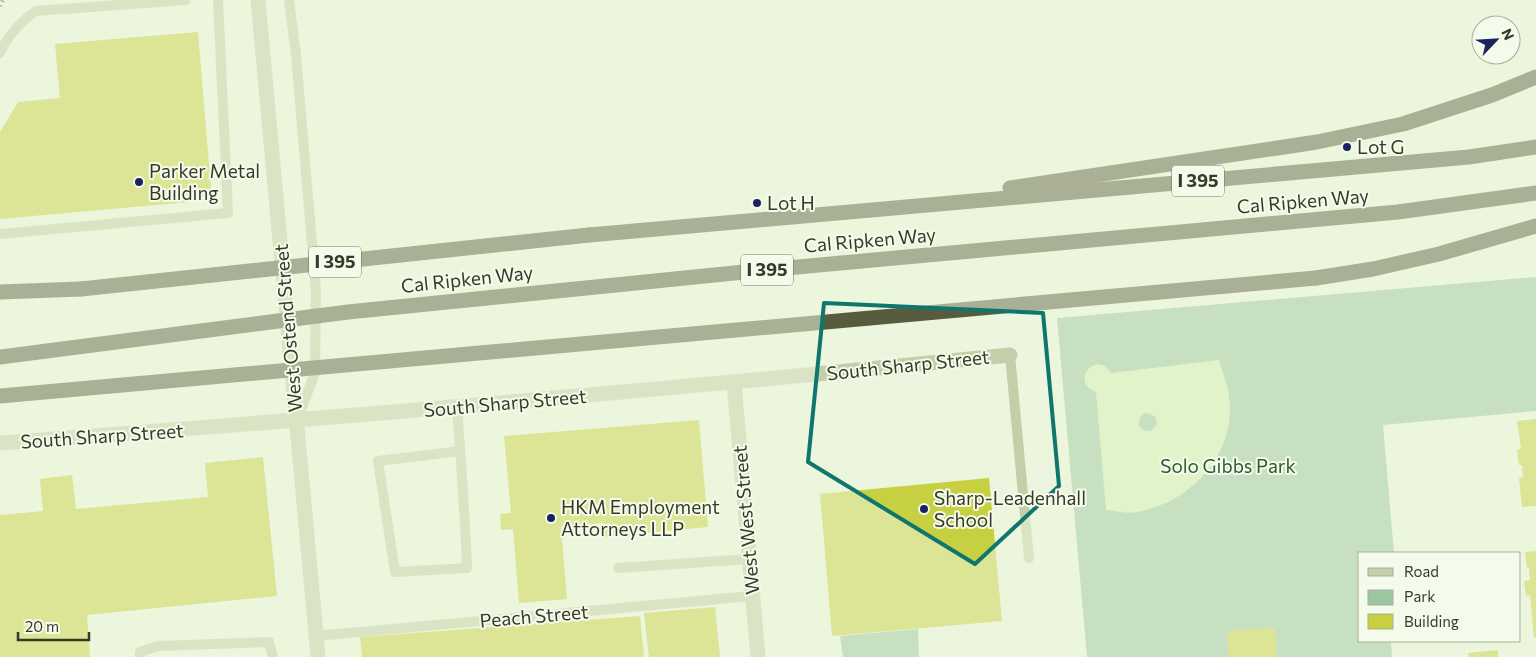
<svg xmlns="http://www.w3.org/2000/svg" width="1536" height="657" viewBox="0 0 1536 657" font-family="Commissioner,sans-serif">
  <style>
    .green { fill: #9cc5a2 }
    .sand { fill: #d3f2b2; fill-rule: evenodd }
    .building { fill: #c7d040 }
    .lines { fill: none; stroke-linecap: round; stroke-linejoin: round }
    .lane { stroke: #c4cea8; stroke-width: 10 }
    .street { stroke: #c4cea8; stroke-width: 15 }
    .highway { stroke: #585c3f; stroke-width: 15 }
    .rail { stroke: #383a29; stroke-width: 4; stroke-dasharray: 1 4; stroke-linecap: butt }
    .highway-bridge { stroke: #585c3f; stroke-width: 15 }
    .marked { fill: none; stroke: #0f766e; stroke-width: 4; stroke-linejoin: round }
    .poi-dot { fill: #1a2260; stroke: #f5fbea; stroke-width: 2 }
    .labels { text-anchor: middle; stroke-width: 4; stroke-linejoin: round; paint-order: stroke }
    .shield { fill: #f5fbea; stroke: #717463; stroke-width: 1 }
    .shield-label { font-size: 18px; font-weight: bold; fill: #383a29 }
    .poi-label { font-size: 19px; fill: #383a29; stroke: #f5fbea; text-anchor: start }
    .street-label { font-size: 19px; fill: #383a29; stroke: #f5fbea }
    .park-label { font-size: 19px; fill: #2a5b33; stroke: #f5fbea }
  </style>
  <rect width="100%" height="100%" fill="#ecf5dd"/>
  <g class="green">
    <polygon points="1536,277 1536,411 1383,425 1394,553 1360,553 1360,641 1391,641 1392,657 1087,657 1057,318"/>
    <polygon points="918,629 919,657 843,657 840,636"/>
  </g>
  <path class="sand" d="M1219,360C1222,372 1228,385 1229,397C1237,454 1190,503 1137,512C1127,514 1115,511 1106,510L1096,392C1069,382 1096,349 1111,373ZM1145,413L1151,414L1156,418L1157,424L1151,431L1143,430L1139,426L1140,417Z"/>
  <g class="building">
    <polygon points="198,32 212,200 0,219 0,132 18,102 60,98 55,44"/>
    <polygon points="1536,419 1536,506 1522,507 1519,478 1523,477 1522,465 1519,465 1517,450 1521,449 1517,421"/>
    <polygon points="699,420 708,527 604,537 603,523 561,527 567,599 519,603 513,529 501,530 500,514 511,513 504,436"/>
    <polygon points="263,457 277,596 87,615 90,657 0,657 0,515 43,511 40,479 72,475 76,509 208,497 205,463"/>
    <polygon points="989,478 1002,621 832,636 820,494"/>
    <polygon points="1536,551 1536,637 1534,638 1530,595 1526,596 1524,581 1530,580 1529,567 1527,568 1525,552"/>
    <polygon points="715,607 720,657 649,657 644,613"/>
    <polygon points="640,616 644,657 362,657 360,637"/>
    <polygon points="1262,628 1275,628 1277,657 1229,657 1227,631"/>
    <polygon points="1498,650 1498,657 1469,657 1468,653"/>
  </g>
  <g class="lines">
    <g class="lane">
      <polyline points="289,0 296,55 316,291 315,373 298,418"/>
      <path d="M0,53C8,35 20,22 36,11L186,0"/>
      <polyline points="0,234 228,213 218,0"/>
      <polyline points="1010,355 1029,558"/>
      <path d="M457,407C461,461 465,514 467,568L395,572L378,461L460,451"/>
      <polyline points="618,568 749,559"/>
      <polyline points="316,636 752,596"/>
      <polyline points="140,657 140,652 158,646 269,642 273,657"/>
    </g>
    <g class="street">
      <polyline points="258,0 318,657"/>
      <polyline points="734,383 758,657"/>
      <path d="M0,443C337,418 674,389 1010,355"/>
    </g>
    <g class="highway">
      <polyline points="1010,188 1317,142 1403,124 1492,95 1536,77"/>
      <polyline points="589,235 1469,157 1536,147"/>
      <polyline points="1316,278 1373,269 1439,254 1536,226"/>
      <polyline points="0,292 81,289"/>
    </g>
    <polyline class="rail" points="0,6 3,0"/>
    <g class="highway-bridge">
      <polyline points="81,289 589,235"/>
      <polyline points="0,357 348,312 754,271 1398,212 1536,193"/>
      <polyline points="0,396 1316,278"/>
    </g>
  </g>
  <path d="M0 0H1536V657H0ZM824,303L1043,313L1059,486L975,564L808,462Z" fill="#ecf5dd" fill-opacity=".55" fill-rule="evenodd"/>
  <path class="marked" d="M824,303L1043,313L1059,486L975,564L808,462Z"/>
  <g class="poi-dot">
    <circle cx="1347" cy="147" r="5"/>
    <circle cx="139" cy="182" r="5"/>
    <circle cx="757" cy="203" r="5"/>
    <circle cx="924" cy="509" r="5"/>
    <circle cx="551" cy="518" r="5"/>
  </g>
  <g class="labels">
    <g class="shield">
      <rect x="1172" y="165.5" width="52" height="31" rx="4"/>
      <rect x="309" y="246.5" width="52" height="31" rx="4"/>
      <rect x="741" y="254.5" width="52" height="31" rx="4"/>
    </g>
    <g class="shield-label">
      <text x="1198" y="187">I 395</text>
      <text x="335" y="268">I 395</text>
      <text x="767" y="276">I 395</text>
    </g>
    <g class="poi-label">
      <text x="1357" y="154">Lot G</text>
      <text x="149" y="178">Parker Metal<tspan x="149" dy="22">Building</tspan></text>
      <text x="767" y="210">Lot H</text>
      <text x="934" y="505">Sharp-Leadenhall<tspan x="934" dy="22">School</tspan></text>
      <text x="561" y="514">HKM Employment<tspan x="561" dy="22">Attorneys LLP</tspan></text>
    </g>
    <g class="street-label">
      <text transform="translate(1303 201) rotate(-5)" y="7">Cal Ripken Way</text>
      <text transform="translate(870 240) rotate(-5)" y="7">Cal Ripken Way</text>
      <text transform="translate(467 279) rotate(-6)" y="7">Cal Ripken Way</text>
      <text transform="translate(288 328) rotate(-95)" y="7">West Ostend Street</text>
      <text transform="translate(908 365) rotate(-6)" y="7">South Sharp Street</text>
      <text transform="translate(505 403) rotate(-5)" y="7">South Sharp Street</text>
      <text transform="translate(102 436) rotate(-4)" y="7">South Sharp Street</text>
      <text transform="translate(746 520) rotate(-95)" y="7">West West Street</text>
      <text transform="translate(534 616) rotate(-5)" y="7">Peach Street</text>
    </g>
    <g class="park-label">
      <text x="1228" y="473">Solo Gibbs Park</text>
    </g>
  </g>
  <rect x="1358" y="552" width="162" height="90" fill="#f5fbea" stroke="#a9ae9d"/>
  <rect x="1368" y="568" width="25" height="8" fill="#c4cea8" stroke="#a9ae9d"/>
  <text x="1404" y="577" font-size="15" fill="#383a29">Road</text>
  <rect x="1368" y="590" width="25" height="15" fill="#9cc5a2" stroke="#a9ae9d"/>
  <text x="1404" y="602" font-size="15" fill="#383a29">Park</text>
  <rect x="1368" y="614" width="25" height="15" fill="#c7d040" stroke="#a9ae9d"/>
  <text x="1404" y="627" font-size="15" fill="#383a29">Building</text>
  <g transform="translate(1496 40) rotate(65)"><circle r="24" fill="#f5fbea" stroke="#a9ae9d"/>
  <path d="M0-4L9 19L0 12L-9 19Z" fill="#1a2260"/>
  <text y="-8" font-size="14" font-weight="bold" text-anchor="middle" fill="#383a29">N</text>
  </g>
  <path d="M18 632v8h71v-8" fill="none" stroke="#383a29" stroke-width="2.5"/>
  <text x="25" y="632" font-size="15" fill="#383a29" stroke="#f5fbea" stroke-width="4" paint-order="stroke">20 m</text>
</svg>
